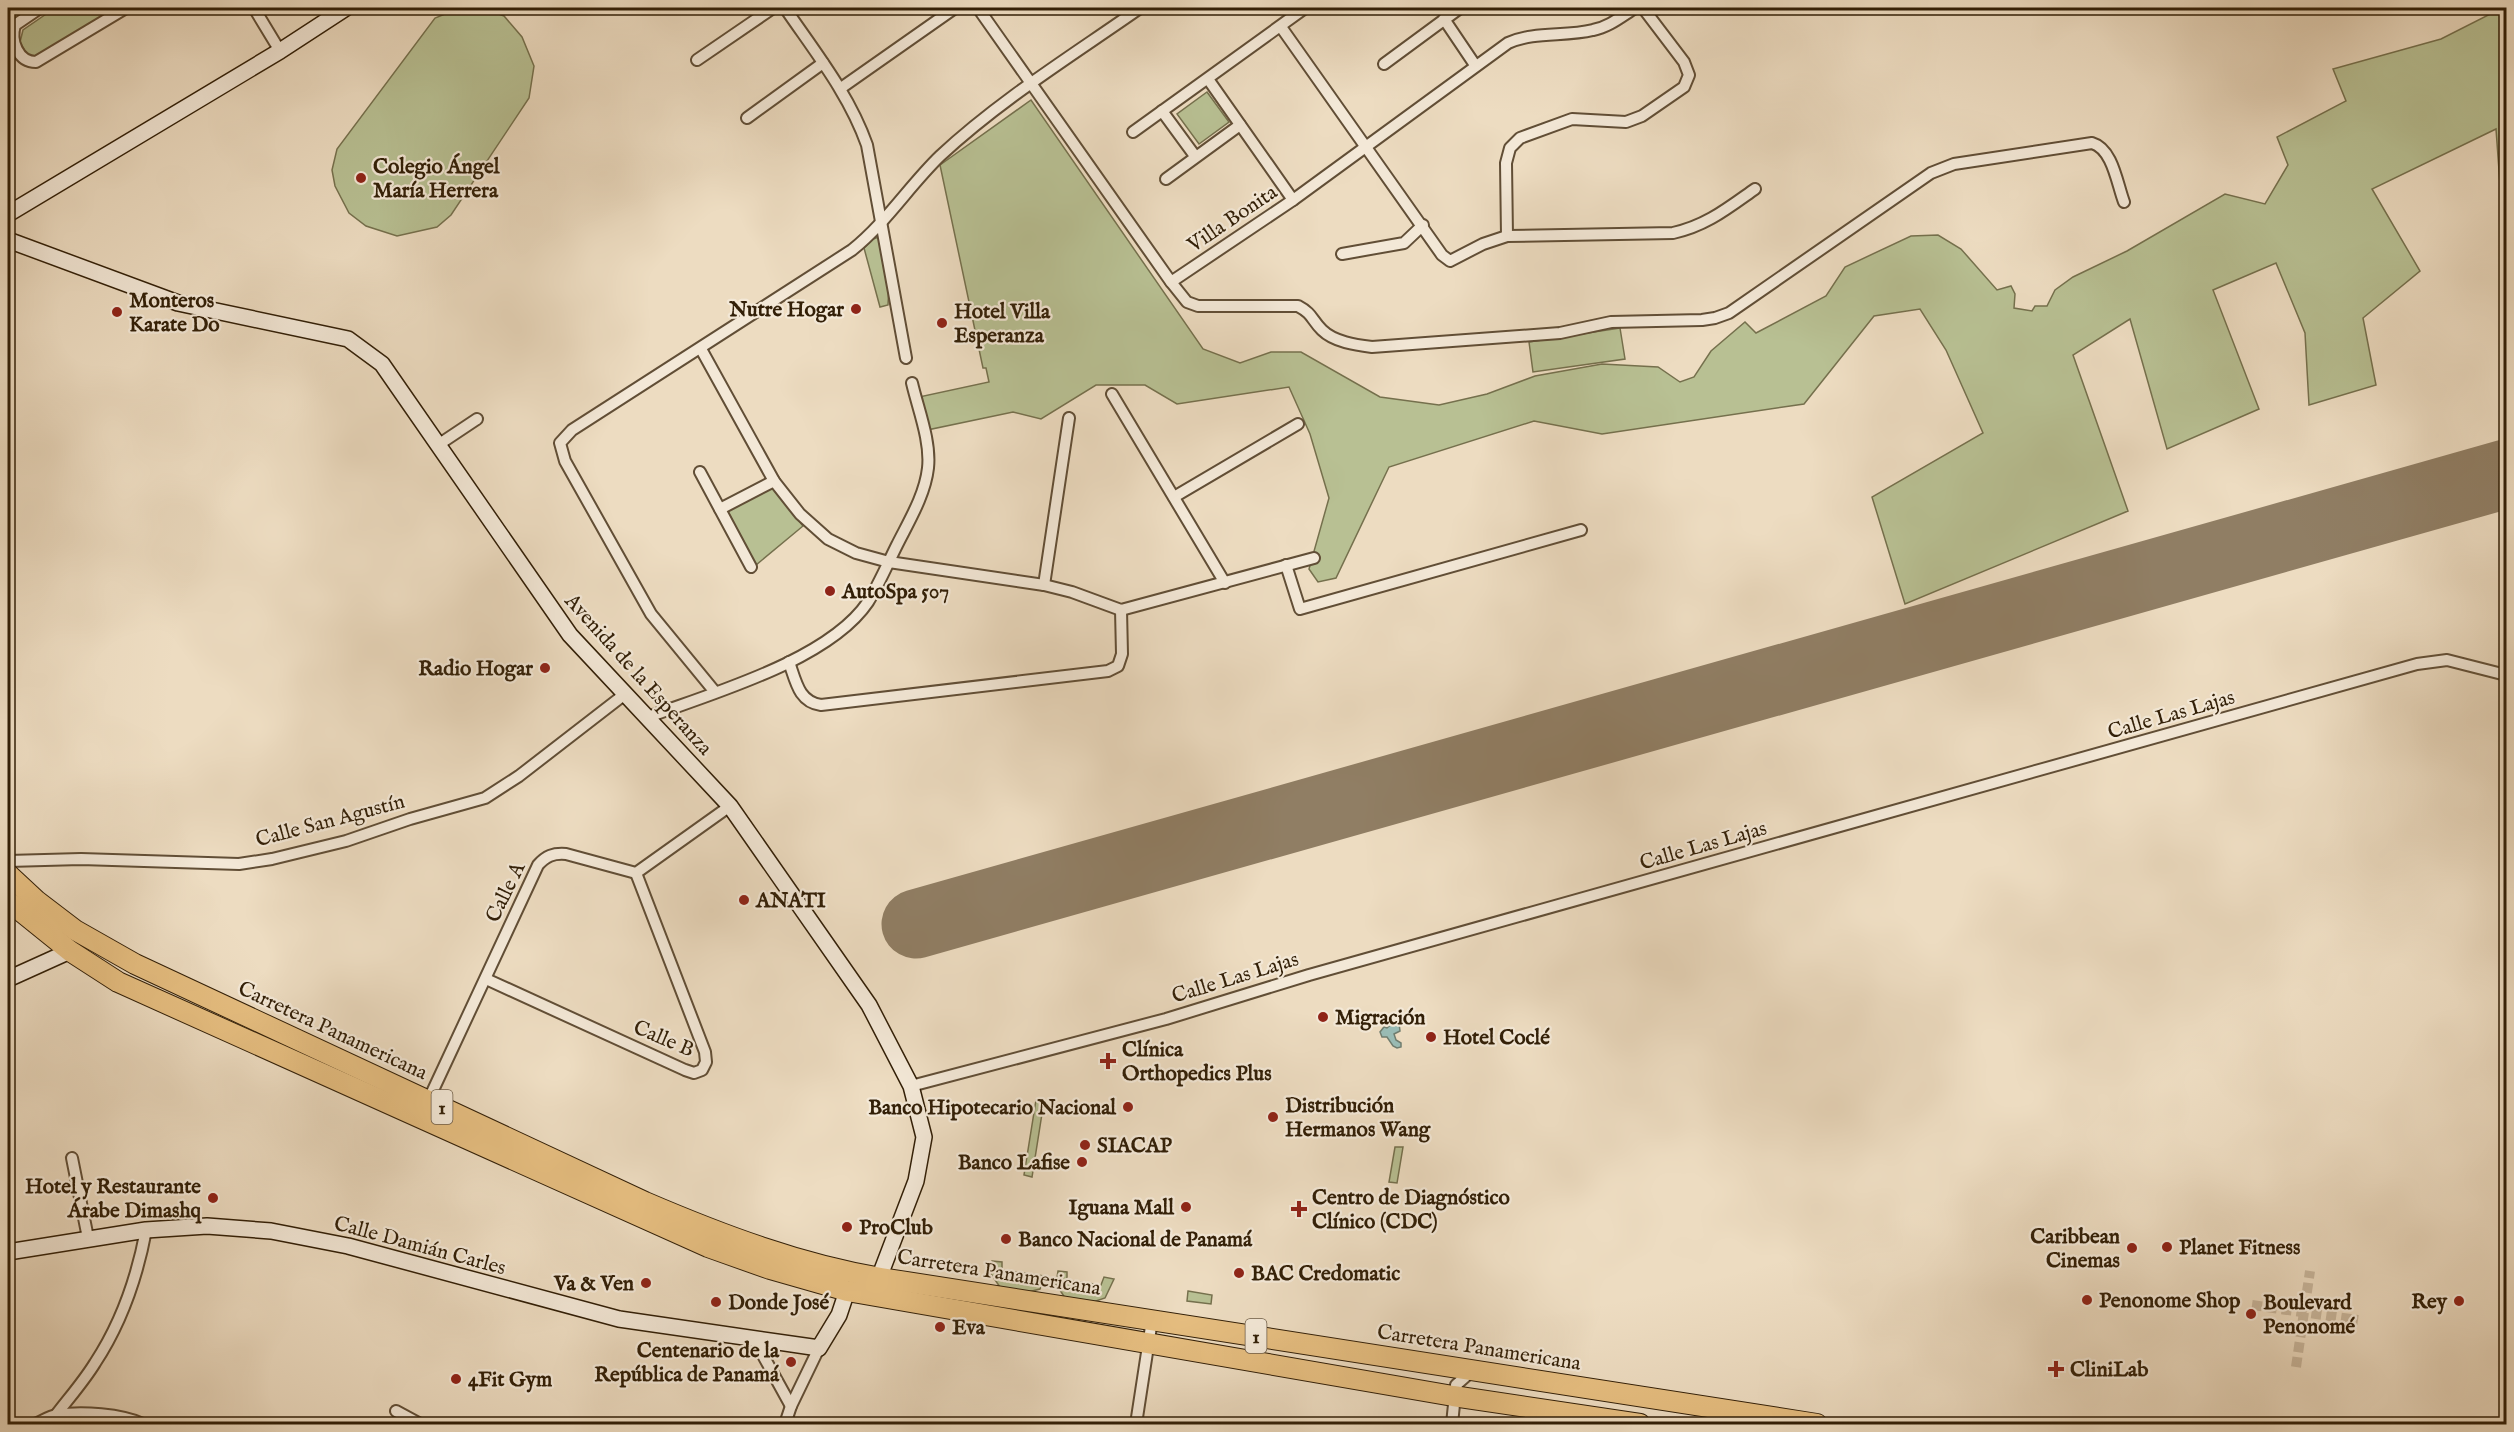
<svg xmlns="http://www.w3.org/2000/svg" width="2514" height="1432" viewBox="0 0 2514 1432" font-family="'IM FELL English',serif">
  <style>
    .green { fill: #b8c093; stroke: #75704d; stroke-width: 1.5 }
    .water { fill: #99bbb4; stroke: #707d6f; stroke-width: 1.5 }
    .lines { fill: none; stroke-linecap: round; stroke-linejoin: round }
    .runway { stroke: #907e64; stroke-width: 69 }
    .street-tunnel { stroke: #c8b69c; stroke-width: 10; stroke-dasharray: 10 5; stroke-linecap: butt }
    .street-casing { stroke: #614e36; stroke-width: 14 }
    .secondary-casing { stroke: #321f07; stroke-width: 18 }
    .highway-casing { stroke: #321f07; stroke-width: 22 }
    .street { stroke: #f3e8d7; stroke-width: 10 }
    .secondary { stroke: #f3e8d7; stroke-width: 15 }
    .highway { stroke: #e6be80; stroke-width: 20 }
    .poi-dot { fill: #8f2418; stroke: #f3e8d7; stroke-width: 2 }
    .labels { text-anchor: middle; stroke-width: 4.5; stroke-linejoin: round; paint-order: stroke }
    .shield { fill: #f3e8d7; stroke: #6c5b45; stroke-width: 1.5 }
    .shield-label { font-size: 20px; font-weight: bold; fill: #321f07 }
    .poi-label { font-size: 21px; font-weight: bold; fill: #321f07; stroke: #f3e8d7; text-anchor: start }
    .street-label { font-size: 21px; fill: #321f07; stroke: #f3e8d7 }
  </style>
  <rect width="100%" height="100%" fill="#eddcc1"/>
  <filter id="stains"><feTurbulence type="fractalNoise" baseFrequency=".00333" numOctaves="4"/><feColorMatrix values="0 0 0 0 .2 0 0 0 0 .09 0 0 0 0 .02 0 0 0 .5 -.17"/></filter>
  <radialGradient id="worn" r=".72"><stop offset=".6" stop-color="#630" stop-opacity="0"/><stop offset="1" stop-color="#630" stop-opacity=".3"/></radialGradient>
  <g class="green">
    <polygon points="55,8 119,8 36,57 28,56 20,42 23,30"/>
    <polygon points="460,8 483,8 504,16 522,37 534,66 529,98 451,215 437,227 397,236 366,226 349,213 335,186 332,170 337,149 435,18"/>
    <polygon points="2500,9 2506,12 2506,184 2500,184 2496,129 2372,189 2420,271 2363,318 2376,385 2309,405 2305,333 2276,263 2213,290 2259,409 2167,449 2130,319 2073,355 2128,511 1905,604 1872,497 1983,433 1946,350 1920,309 1874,316 1804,404 1602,434 1534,421 1389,467 1336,578 1318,582 1309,569 1329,498 1310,434 1289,387 1177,404 1145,385 1096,385 1041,419 1013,412 927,430 919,397 989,382 986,368 983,368 940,165 1031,100 1203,349 1240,363 1271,352 1301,352 1380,397 1439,405 1487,394 1535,376 1602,364 1658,367 1680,382 1694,377 1711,351 1745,322 1756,333 1826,296 1845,267 1911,236 1938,235 1961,249 1997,290 2011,286 2015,294 2014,308 2032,311 2035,306 2047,306 2055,290 2073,277 2127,251 2225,194 2265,204 2288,165 2277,137 2346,101 2333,69 2441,39"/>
    <polygon points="1207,92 1229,122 1199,144 1177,114"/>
    <polygon points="879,237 889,284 888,305 880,307 864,248 873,239"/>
    <polygon points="1620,328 1625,359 1533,372 1529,342"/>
    <polygon points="772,486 803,526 756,565 727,510"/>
    <polygon points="1036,1100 1044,1101 1032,1177 1024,1175"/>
    <polygon points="1395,1147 1403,1147 1397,1183 1389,1182"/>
    <polygon points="992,1261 1002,1262 1002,1270 1045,1276 1040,1289 1024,1293 1002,1290 991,1274"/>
    <polygon points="1058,1271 1067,1272 1067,1280 1101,1285 1104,1277 1114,1279 1105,1298 1090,1303 1067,1301 1056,1284"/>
    <polygon points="1188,1291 1212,1295 1211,1304 1187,1301"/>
  </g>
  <polygon class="water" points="1395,1021 1399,1023 1400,1031 1394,1034 1396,1040 1401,1043 1401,1047 1397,1048 1393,1046 1387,1037 1382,1037 1380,1032 1384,1027 1387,1028"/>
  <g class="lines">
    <polyline class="runway" points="916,924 2506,474"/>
    <g class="street-tunnel">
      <polyline points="2252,1305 2358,1320"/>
      <polyline points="2296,1367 2310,1271"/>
    </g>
    <defs>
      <g id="street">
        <path d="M40,8L15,25C10,41 18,62 36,62L126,8"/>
        <polyline points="254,8 280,51"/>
        <path d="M785,8C815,52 849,94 867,145L906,358"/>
        <path d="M978,8L1171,282L1293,200L1508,43C1535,31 1564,37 1593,30C1609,27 1622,16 1635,8"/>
        <polyline points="1444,19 1475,65"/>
        <path d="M1281,27L1442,255L1450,261L1483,244L1507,236L1673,233C1706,226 1728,208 1755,189"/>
        <polyline points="697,60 773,8"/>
        <polyline points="1384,64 1460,8"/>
        <polyline points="1208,79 1293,200"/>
        <polyline points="841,88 955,8"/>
        <polyline points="1162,111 1195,156"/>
        <polyline points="747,118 823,63"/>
        <polyline points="1133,132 1305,8"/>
        <polyline points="1166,179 1240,125"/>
        <polyline points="1507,236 1506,163 1510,148 1520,138 1572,119 1626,122 1642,116 1684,87 1689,75 1684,62 1643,8"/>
        <polyline points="1342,254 1404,243 1423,225"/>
        <path d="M1171,282L1187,302L1198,306H1298C1313,314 1311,319 1322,330C1334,342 1356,345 1372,347L1560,333L1611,322L1702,320L1715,318L1729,313L1931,173L1954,164L2092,143C2113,149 2117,184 2124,202"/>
        <polyline points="701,349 774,481 800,514 828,539 856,553 889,562 1044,585 1072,592 1121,610 1314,558"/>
        <polyline points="1112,394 1225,583"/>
        <polyline points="438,445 477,419"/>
        <polyline points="700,472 751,567"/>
        <polyline points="1174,497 1298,424"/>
        <polyline points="720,509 774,481"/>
        <polyline points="1286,565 1300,609 1581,530"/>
        <polyline points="1044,585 1069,418"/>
        <path d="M789,662C796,682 799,702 821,705L1108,671L1118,666L1122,654L1121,610"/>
        <path d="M715,692L651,614L565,461L560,443L572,430L852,250C886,223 909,186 940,156C1000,100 1073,55 1140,8"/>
        <path d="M648,717C713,693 829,660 868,602C879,584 888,563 897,545C909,521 925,495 928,468C931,441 918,409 912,383"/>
        <polyline points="8,861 81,859 239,864 272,859 346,841 410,819 485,798 519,776 625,694"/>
        <polyline points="486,979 685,1070 694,1073 702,1070 706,1062 705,1052 636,873"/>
        <polyline points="911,1086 1166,1019 1309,975 2417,664 2447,660 2506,675"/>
        <path d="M428,1101L538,865C546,856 553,853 566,854L636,873L730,806"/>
        <polyline points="72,1158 88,1238"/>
        <polyline points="754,1339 791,1406"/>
        <polyline points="396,1411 420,1424"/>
        <path d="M56,1415C69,1398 84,1381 95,1363C122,1322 137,1278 146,1230"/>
        <path d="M35,1424C42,1421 50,1416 57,1415C82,1411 121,1414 143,1424"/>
        <polyline points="785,1424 791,1406 819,1348"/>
        <polyline points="1136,1424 1152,1320"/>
        <polyline points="1452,1424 1456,1385 1473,1370"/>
      </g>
      <g id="secondary">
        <polyline points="8,214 280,51 346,8"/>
        <polyline points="8,240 178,303 348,339 382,364 570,635 730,806 869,1005 911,1086 924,1137 916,1181 879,1278"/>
        <polyline points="8,979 70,951"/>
        <polyline points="8,1252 146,1230 207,1226 271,1231 348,1246 619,1319 819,1348 839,1315 847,1291"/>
      </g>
      <g id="highway">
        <path d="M8,874L37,901L75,930L135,964L645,1202C722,1235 799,1264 881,1278L1817,1424"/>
        <polyline points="8,901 70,951 118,982 708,1247 770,1269 847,1291 1453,1396 1640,1424"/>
      </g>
    </defs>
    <use href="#street" class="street-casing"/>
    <use href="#secondary" class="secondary-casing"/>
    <use href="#highway" class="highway-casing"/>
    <use href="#street" class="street"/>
    <use href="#secondary" class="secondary"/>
    <use href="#highway" class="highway"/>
  </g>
  <g class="poi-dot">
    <circle cx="361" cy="178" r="6"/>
    <circle cx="856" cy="309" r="6"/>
    <circle cx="117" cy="312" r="6"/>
    <circle cx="942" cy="323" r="6"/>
    <circle cx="830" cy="591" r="6"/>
    <circle cx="545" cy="668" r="6"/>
    <circle cx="744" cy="900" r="6"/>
    <circle cx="1323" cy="1017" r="6"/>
    <circle cx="1431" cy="1037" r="6"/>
    <path d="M1105 1052h6v6h6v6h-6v6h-6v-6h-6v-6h6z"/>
    <circle cx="1128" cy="1107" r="6"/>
    <circle cx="1273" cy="1117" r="6"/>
    <circle cx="1085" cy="1145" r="6"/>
    <circle cx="1082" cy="1162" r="6"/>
    <circle cx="213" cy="1198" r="6"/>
    <circle cx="1186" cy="1207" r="6"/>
    <path d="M1296 1200h6v6h6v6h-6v6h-6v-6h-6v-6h6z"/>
    <circle cx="847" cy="1227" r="6"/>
    <circle cx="1006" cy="1239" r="6"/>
    <circle cx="2167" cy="1247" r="6"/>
    <circle cx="2132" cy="1248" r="6"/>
    <circle cx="1239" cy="1273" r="6"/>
    <circle cx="646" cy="1283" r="6"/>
    <circle cx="2087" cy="1300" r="6"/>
    <circle cx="2459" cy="1301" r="6"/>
    <circle cx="716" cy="1302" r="6"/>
    <circle cx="2251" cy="1314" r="6"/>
    <circle cx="940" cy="1327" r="6"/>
    <circle cx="791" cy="1362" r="6"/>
    <path d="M2053 1360h6v6h6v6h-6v6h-6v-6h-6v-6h6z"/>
    <circle cx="456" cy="1379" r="6"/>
  </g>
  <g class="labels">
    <g class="shield">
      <rect x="431.5" y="1090" width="21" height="34" rx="4.5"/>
      <rect x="1245.5" y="1319" width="21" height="34" rx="4.5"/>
    </g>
    <g class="shield-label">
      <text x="442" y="1114">1</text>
      <text x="1256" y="1343">1</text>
    </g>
    <g class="poi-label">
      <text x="373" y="173">Colegio Ángel<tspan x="373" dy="24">María Herrera</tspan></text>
      <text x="129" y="307">Monteros<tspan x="129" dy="24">Karate Do</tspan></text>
      <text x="844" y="316" text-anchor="end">Nutre Hogar</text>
      <text x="954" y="318">Hotel Villa<tspan x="954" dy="24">Esperanza</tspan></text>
      <text x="842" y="598">AutoSpa 507</text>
      <text x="533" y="675" text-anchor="end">Radio Hogar</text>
      <text x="756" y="907">ANATI</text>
      <text x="1335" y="1024">Migración</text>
      <text x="1443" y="1044">Hotel Coclé</text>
      <text x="1122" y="1056">Clínica<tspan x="1122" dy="24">Orthopedics Plus</tspan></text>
      <text x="1285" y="1112">Distribución<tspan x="1285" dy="24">Hermanos Wang</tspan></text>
      <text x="1116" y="1114" text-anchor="end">Banco Hipotecario Nacional</text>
      <text x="1097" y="1152">SIACAP</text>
      <text x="1070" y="1169" text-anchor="end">Banco Lafise</text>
      <text x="201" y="1193" text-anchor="end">Hotel y Restaurante<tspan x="201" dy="24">Árabe Dimashq</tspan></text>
      <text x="1312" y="1204">Centro de Diagnóstico<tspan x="1312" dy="24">Clínico (CDC)</tspan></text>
      <text x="1174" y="1214" text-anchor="end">Iguana Mall</text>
      <text x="859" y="1234">ProClub</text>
      <text x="2120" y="1243" text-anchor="end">Caribbean<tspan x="2120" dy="24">Cinemas</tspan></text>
      <text x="1018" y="1246">Banco Nacional de Panamá</text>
      <text x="2179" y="1254">Planet Fitness</text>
      <text x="1251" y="1280">BAC Credomatic</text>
      <text x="634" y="1290" text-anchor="end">Va &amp; Ven</text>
      <text x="2099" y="1307">Penonome Shop</text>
      <text x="2447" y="1308" text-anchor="end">Rey</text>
      <text x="728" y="1309">Donde José</text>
      <text x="2263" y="1309">Boulevard<tspan x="2263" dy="24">Penonomé</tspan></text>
      <text x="952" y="1334">Eva</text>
      <text x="779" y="1357" text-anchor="end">Centenario de la<tspan x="779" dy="24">República de Panamá</tspan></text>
      <text x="2070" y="1376">CliniLab</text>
      <text x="468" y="1386">4Fit Gym</text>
    </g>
    <g class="street-label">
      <text transform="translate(1232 218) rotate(-34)" y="7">Villa Bonita</text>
      <text transform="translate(639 674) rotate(48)" y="7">Avenida de la Esperanza</text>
      <text transform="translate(2171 714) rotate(-16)" y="7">Calle Las Lajas</text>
      <text transform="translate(330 820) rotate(-15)" y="7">Calle San Agustín</text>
      <text transform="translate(1703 845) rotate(-16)" y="7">Calle Las Lajas</text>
      <text transform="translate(505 892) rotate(-64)" y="7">Calle A</text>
      <text transform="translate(1235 977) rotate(-17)" y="7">Calle Las Lajas</text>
      <text transform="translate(333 1030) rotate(25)" y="7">Carretera Panamericana</text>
      <text transform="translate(664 1038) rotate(23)" y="7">Calle B</text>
      <text transform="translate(420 1245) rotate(15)" y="7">Calle Damián Carles</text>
      <text transform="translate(999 1272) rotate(9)" y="7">Carretera Panamericana</text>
      <text transform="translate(1479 1347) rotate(9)" y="7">Carretera Panamericana</text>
    </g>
  </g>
  <rect width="2514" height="1432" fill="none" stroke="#eddcc1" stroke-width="30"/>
  <rect x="9" y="9" width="2496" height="1414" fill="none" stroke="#321f07" stroke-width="3"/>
  <rect x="15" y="15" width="2484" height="1402" fill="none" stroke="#321f07" stroke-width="1.5"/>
  <rect width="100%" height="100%" filter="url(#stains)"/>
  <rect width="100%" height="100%" fill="url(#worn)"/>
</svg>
